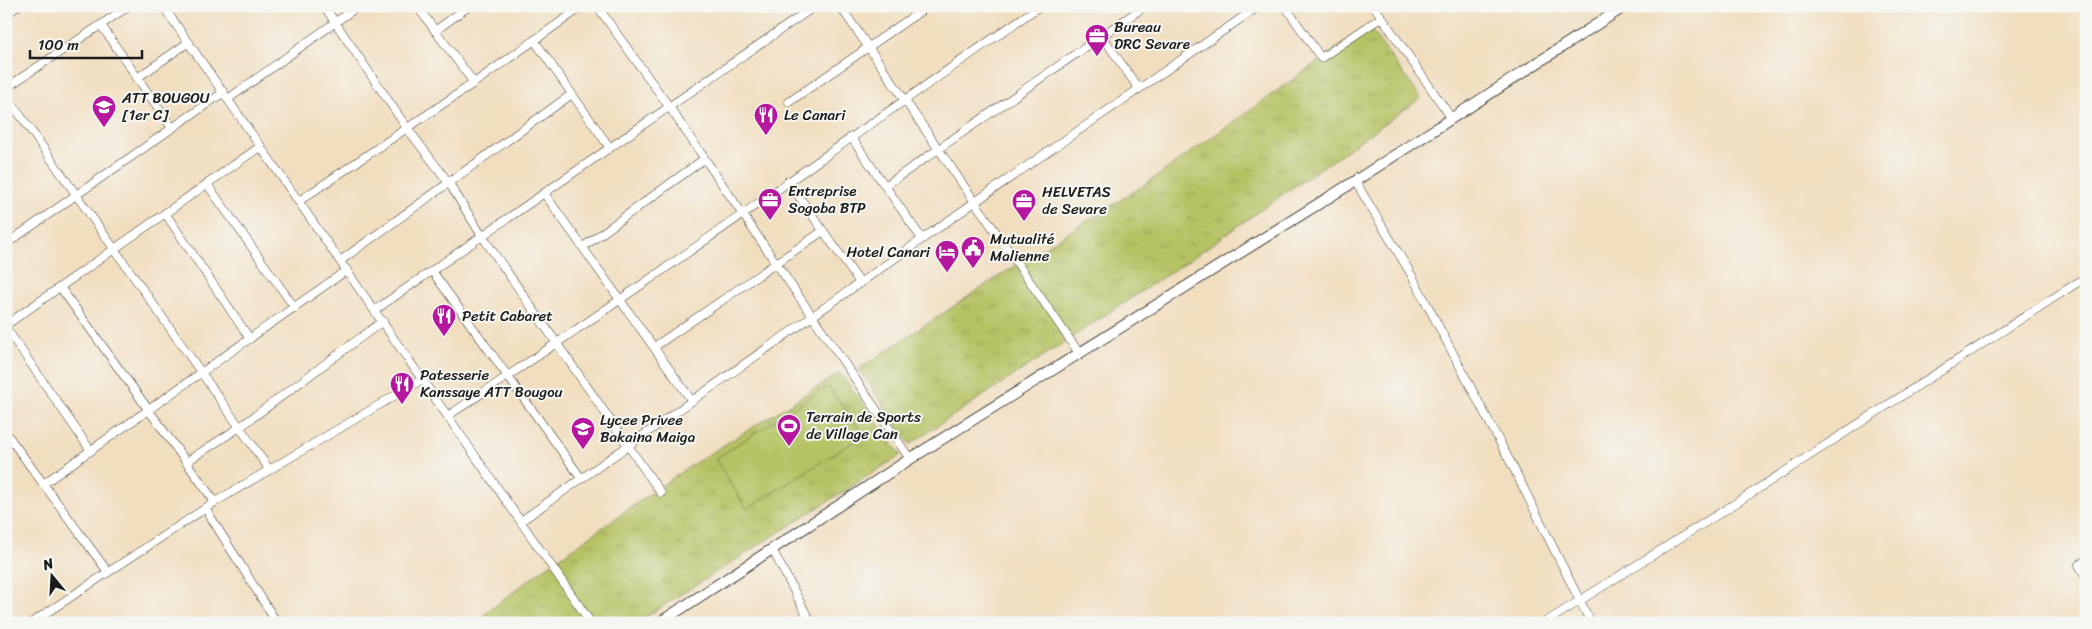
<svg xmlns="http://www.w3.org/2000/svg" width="2092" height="629" viewBox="0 0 2092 629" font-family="Sriracha,sans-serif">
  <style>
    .grass { fill: url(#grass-tufts); stroke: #697040 }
    .pitch { fill: #b6c365; stroke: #697040 }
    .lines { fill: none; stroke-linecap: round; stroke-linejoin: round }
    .minor-casing { stroke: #3c3934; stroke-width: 9 }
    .major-casing { stroke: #3c3934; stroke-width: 12 }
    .minor { stroke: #fff; stroke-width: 8 }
    .major { stroke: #fff; stroke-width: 10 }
    .labels { text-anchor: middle; stroke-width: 4; stroke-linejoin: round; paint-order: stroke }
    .poi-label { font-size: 15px; fill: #1c1c1c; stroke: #f6f6f2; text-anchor: start }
  </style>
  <defs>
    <pattern id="grass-tufts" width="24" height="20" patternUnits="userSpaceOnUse" patternTransform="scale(1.25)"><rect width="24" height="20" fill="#b6c365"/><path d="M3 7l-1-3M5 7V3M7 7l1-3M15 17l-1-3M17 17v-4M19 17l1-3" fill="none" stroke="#9ca757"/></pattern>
  </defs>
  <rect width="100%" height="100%" fill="#f6f6f2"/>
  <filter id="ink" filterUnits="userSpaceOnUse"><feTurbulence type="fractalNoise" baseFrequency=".02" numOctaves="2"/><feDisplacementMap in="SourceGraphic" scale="10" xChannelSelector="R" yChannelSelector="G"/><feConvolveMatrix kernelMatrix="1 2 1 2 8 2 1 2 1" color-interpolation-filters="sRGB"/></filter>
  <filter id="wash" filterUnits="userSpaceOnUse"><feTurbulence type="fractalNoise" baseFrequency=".0096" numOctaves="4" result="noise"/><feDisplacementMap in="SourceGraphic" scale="20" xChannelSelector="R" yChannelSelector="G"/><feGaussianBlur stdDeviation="1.12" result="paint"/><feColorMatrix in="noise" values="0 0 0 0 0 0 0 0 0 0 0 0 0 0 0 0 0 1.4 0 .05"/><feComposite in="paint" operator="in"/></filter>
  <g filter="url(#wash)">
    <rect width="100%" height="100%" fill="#f1debf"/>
    <g class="grass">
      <polygon points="1368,26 1421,98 1192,258 910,444 859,369 1004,273 1149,182"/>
      <polygon points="840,373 901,455 636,623 473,623 538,573 684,470"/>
    </g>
    <polygon class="pitch" points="828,386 864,435 747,509 715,459"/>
  </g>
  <g filter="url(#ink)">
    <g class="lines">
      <defs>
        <g id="minor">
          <polyline points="163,6 591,623"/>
          <polyline points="324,6 407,128 449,183 482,236 661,493"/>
          <polyline points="417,6 474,83"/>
          <polyline points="597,6 670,108 910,459"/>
          <polyline points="840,6 1079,353"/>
          <polyline points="1285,6 1321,58 1382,17"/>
          <polyline points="1374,6 1452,119"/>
          <polyline points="6,14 18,6"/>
          <polyline points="101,25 172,128"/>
          <polyline points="435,31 469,6"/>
          <polyline points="1102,36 1139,89"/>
          <polyline points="534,40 610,148"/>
          <polyline points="137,78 189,42"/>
          <polyline points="6,88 129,6"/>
          <polyline points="6,95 269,469"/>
          <polyline points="228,99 358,6"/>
          <polyline points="789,102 928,6"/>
          <polyline points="851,137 922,239"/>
          <polyline points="788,181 860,283"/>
          <polyline points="1355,181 1411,274 1513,467 1591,623"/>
          <polyline points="207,184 295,308"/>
          <polyline points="885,186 1145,6"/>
          <polyline points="544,193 692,401"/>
          <polyline points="299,201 474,83 583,6"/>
          <polyline points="165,213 250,339"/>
          <polyline points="6,244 224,92"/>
          <polyline points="583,247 704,159"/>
          <polyline points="340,261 572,94"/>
          <polyline points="432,271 581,478"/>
          <polyline points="60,287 215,502"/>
          <polyline points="375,310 815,6"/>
          <polyline points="6,325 261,146"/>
          <polyline points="6,328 91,451"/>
          <polyline points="654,347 823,231"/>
          <path d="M449,415C649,284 842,142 1040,6"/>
          <polyline points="6,433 108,572"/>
          <polyline points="186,462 240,427 383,321"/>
          <polyline points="43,484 347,270"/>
          <polyline points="205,508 277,623"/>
          <polyline points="521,521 975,202 1259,6"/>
          <polyline points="772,549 811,623"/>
          <polyline points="2086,560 2079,565 2086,577"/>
          <polyline points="31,623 215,502 423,379"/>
          <polyline points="1544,623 1736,503 2086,277"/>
        </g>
        <polyline id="major" points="659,623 910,459 1355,181 1625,6"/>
      </defs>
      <use href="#minor" class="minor-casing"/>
      <use href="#major" class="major-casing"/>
      <use href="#minor" class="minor"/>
      <use href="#major" class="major"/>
    </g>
  </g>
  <defs>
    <symbol id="office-pin" viewBox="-11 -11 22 30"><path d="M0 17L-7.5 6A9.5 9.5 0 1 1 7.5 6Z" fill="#b5179e" stroke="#f6f6f2"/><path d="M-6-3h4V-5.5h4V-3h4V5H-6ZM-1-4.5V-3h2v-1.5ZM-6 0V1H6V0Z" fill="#fff"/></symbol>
    <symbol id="school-pin" viewBox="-11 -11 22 30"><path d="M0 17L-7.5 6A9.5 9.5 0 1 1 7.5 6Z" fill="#b5179e" stroke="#f6f6f2"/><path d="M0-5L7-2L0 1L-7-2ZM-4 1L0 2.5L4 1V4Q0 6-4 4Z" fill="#fff"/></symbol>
    <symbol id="restaurant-pin" viewBox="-11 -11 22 30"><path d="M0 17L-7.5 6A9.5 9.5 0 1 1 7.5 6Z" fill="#b5179e" stroke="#f6f6f2"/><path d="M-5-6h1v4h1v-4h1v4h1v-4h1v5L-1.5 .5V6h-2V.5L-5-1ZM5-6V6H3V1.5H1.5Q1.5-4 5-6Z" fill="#fff"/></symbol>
    <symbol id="civic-pin" viewBox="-11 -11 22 30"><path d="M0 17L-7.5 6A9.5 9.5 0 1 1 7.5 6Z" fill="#b5179e" stroke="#f6f6f2"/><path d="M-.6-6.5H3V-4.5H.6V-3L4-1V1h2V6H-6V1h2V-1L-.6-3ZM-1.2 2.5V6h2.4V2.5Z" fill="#fff"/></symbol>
    <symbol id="hotel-pin" viewBox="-11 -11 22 30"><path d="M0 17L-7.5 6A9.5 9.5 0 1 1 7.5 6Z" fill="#b5179e" stroke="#f6f6f2"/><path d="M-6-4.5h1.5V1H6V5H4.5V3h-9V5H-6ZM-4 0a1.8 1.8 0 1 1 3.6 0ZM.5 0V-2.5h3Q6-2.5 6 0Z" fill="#fff"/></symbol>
    <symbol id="stadium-pin" viewBox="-11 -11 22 30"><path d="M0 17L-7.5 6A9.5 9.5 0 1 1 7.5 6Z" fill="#b5179e" stroke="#f6f6f2"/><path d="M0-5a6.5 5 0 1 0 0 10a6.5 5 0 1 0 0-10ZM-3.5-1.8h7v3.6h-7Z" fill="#fff"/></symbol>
  </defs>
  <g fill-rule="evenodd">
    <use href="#office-pin" x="1083" y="22" width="28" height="38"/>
    <use href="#school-pin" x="90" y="93" width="28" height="38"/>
    <use href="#restaurant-pin" x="752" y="101" width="28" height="38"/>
    <use href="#office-pin" x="756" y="186" width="28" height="38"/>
    <use href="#office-pin" x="1010" y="187" width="28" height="38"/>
    <use href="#civic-pin" x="959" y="234" width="28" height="38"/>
    <use href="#hotel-pin" x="933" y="238" width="28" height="38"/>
    <use href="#restaurant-pin" x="430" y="302" width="28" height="38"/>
    <use href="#restaurant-pin" x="388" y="370" width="28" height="38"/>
    <use href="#stadium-pin" x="775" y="412" width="28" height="38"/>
    <use href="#school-pin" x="569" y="415" width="28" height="38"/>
  </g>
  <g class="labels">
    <g class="poi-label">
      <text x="1114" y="32">Bureau<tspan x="1114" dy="17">DRC Sevare</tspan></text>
      <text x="122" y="103">ATT BOUGOU<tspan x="122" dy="17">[1er C]</tspan></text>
      <text x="784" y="120">Le Canari</text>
      <text x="788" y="196">Entreprise<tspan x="788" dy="17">Sogoba BTP</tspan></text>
      <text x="1042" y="197">HELVETAS<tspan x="1042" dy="17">de Sevare</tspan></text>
      <text x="990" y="244">Mutualité<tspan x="990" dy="17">Malienne</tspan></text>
      <text x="930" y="257" text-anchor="end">Hotel Canari</text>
      <text x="462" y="321">Petit Cabaret</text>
      <text x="420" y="380">Patesserie<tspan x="420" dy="17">Kanssaye ATT Bougou</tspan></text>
      <text x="806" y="422">Terrain de Sports<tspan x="806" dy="17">de Village Can</tspan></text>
      <text x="600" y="425">Lycee Privee<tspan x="600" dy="17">Bakaina Maiga</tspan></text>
    </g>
  </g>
  <rect width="2092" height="629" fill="none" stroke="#f6f6f2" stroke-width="25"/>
  <g transform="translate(52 576) rotate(342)" stroke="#f6f6f2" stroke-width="4" paint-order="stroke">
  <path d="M0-4L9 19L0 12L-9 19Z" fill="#1c1c1c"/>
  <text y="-8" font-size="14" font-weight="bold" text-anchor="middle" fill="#1c1c1c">N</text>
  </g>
  <path d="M30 50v8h112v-8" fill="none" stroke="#1c1c1c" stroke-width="2.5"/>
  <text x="38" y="50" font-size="15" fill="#1c1c1c" stroke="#f6f6f2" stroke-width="4" paint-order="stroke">100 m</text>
</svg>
